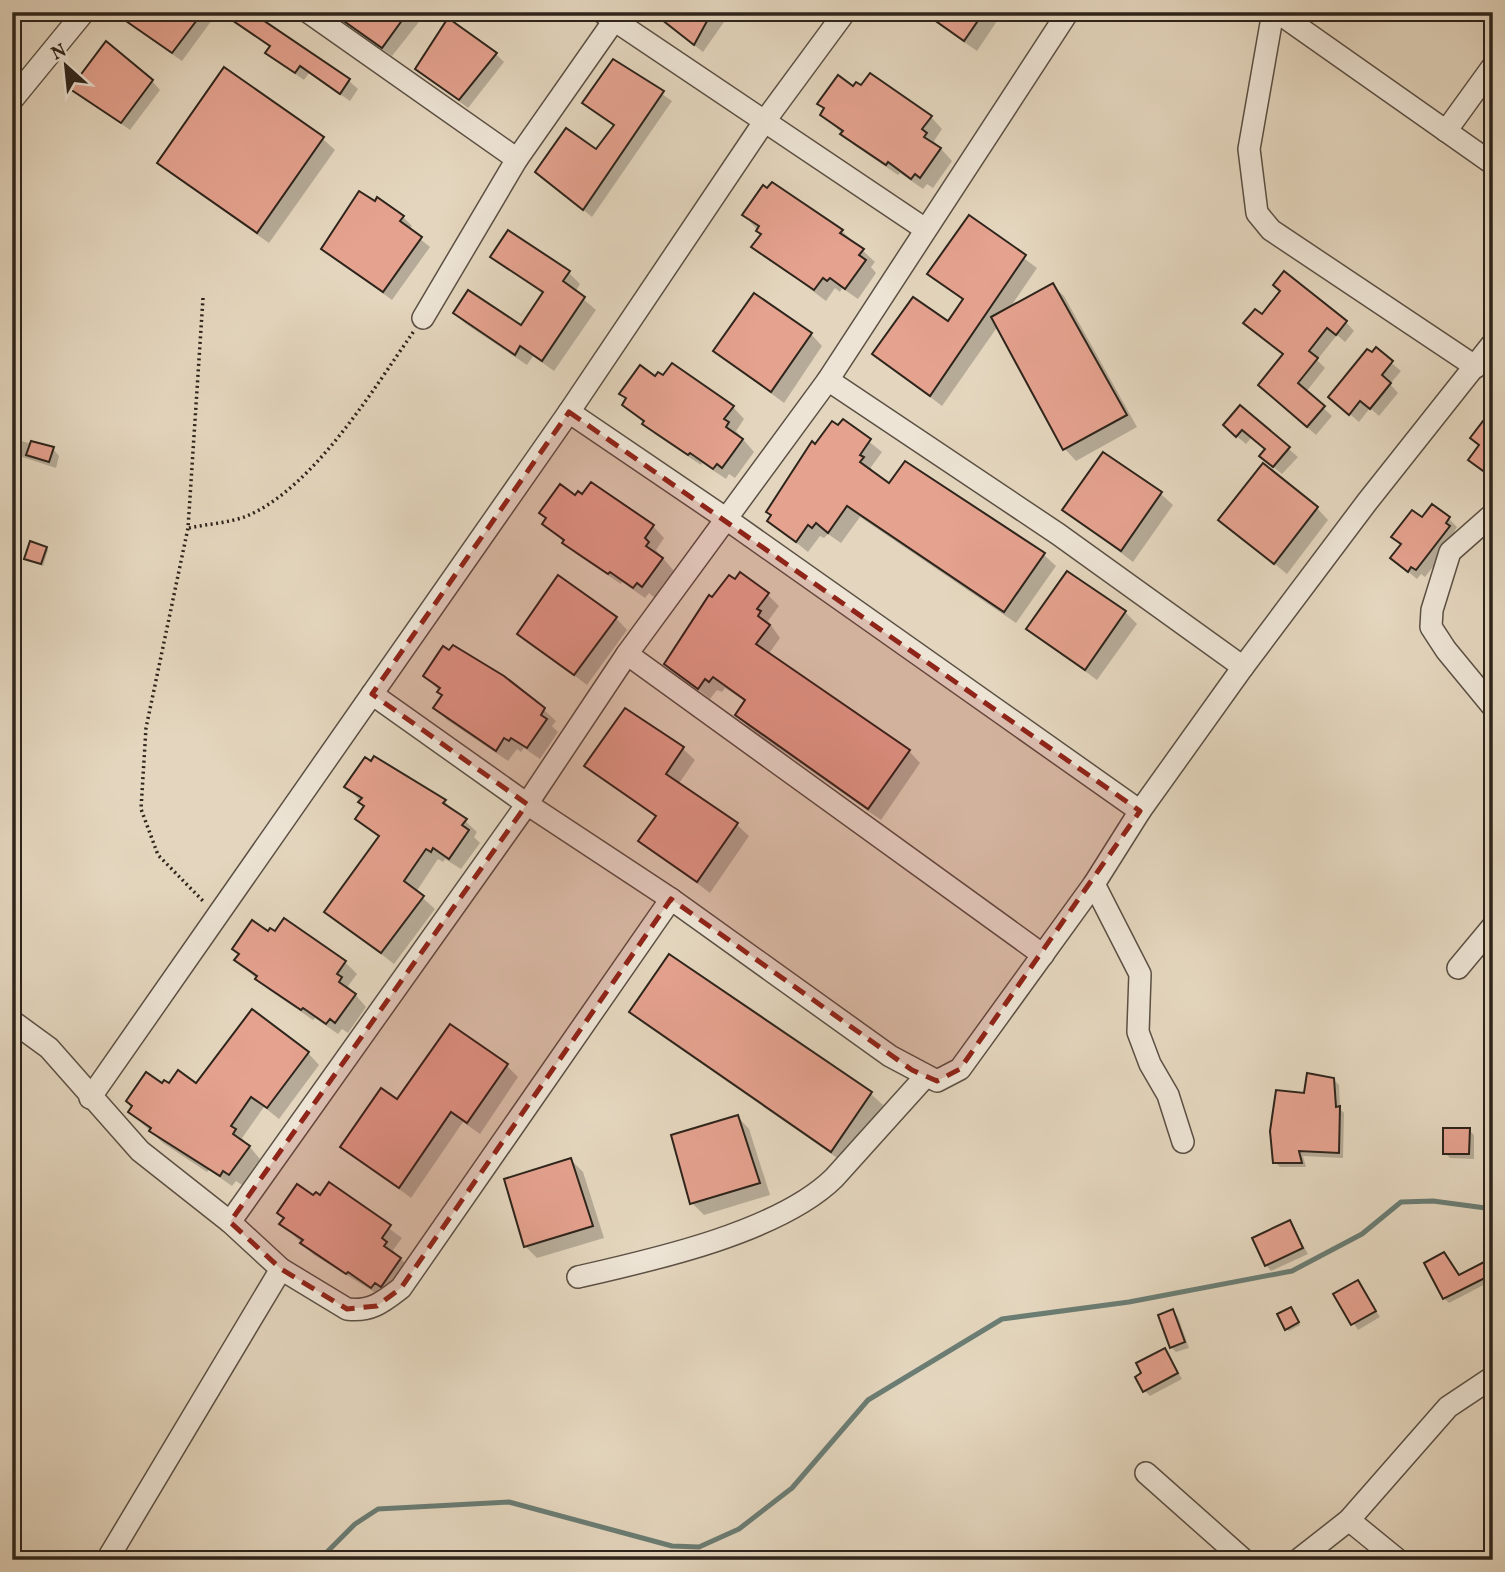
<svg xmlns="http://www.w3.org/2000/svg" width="1505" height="1572" viewBox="0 0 1505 1572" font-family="Vollkorn,serif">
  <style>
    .shadow { fill: #0003 }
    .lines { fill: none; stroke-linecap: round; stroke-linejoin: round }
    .stream { stroke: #6b7d74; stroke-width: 5 }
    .building { fill: #e5a28f; stroke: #2d241b; stroke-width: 2 }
    .minor-casing { stroke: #5b5044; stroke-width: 24 }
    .path { stroke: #2d241b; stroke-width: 3.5; stroke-dasharray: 2 3.5; stroke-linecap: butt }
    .minor { stroke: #ede4d5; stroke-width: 21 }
    .marked { fill: #8f2418; fill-opacity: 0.2; stroke: #8f2418; stroke-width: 5; stroke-dasharray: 14 9; stroke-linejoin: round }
  </style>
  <rect width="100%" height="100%" fill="#e4d6be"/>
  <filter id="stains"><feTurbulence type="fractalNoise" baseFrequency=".00286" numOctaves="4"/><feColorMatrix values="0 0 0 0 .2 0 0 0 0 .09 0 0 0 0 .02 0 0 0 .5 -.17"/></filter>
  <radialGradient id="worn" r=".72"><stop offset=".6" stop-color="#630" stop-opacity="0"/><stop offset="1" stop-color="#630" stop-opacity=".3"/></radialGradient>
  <g class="shadow">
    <polygon points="130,12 205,12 212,20 182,61 133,27 125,19"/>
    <polygon points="247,12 349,81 358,89 350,101 309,73 304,80 276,61 267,53 271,48 234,20"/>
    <polygon points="344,12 426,13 392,56 349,26 341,17"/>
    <polygon points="652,12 731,12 703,52"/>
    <polygon points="921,12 1003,12 977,51"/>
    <polygon points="496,54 504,62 468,108 417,69"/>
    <polygon points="614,61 672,101 592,217 537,172 596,152 615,126 585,103"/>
    <polygon points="224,70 323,139 335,150 269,243 171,174 159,162"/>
    <polygon points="152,81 160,90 130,130 73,89"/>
    <polygon points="854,88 931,117 942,129 934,141 952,161 933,188 927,184 923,189 900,173 898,175 854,145 822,114 825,109 819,104"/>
    <polygon points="744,215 842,231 875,262 871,267 876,273 858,299 842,288 840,292 835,288 826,301 754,247 762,235"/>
    <polygon points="403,217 412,226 409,230 430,247 392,300 323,249"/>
    <polygon points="969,217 1037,268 1009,309 1052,285 1064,296 1137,427 1076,461 1065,449 998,326 942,406 874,354 948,324 964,301 929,273"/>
    <polygon points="493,257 569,273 580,284 575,292 596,310 554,371 533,356 527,365 466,324 455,313 521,327 543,294"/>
    <polygon points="1262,317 1346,322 1354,331 1345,342 1337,335 1317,360 1325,368 1306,392 1332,416 1316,435 1268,393 1285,355"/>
    <polygon points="811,334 822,346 784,403 715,351"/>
    <polygon points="1376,350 1401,371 1390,384 1398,393 1379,416 1370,408 1359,422 1339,405"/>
    <polygon points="656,378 733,407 744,419 736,431 754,452 735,478 729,474 726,479 702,463 701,465 656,435 624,404"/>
    <polygon points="1240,407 1298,457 1282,474 1270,464 1267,450 1252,437 1246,444 1234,434"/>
    <polygon points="1493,416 1493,479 1470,460 1481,446"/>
    <polygon points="12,421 13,439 53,449 59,456 56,468 16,455 16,462 12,462"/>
    <polygon points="843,421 882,452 871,467 872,473 890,485 905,463 1044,555 1056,566 1016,623 860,517 841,543 828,534 824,538 820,536 808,552 769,521 816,446"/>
    <polygon points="1103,455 1161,494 1173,505 1133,562 1065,510"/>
    <polygon points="576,498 653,526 664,538 656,550 674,571 655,598 649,593 645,598 622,582 621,584 576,554 544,523"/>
    <polygon points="1317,508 1328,520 1287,574 1220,519"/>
    <polygon points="1449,519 1457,527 1454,532 1457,536 1425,577 1421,574 1417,579 1392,558 1422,520"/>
    <polygon points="46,548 48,550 43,566 26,559"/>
    <polygon points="767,594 779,606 768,621 780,638 768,655 909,751 920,763 881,820 748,727 737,715 746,702 725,688 722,692 717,690 710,699 666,664"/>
    <polygon points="1125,612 1137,624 1097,680 1028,629"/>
    <polygon points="616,618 627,630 587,685 519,634"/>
    <polygon points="425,676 544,710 556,721 552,726 558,732 540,759 524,748 521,752 517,749 508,761 447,720 435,708 444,696"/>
    <polygon points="626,710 683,749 695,760 678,785 737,825 749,836 710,893 641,841 657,818 587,765"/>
    <polygon points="347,786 444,801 477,832 474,837 480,843 461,869 445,859 443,862 438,859 416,892 435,909 394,964 327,912 380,838 357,819 365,807"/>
    <polygon points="268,934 345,962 357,974 348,986 366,1007 348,1033 342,1029 338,1034 315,1018 313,1020 269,990 236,960"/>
    <polygon points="631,1011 871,1094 883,1105 843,1162 643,1023"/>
    <polygon points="308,1053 319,1065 279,1119 264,1107 242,1138 260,1159 242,1185 236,1181 232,1186 209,1170 207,1172 163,1143 130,1112 162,1086 197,1085"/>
    <polygon points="506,1065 518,1077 480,1134 463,1122 411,1198 342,1146 397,1101"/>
    <polygon points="1333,1079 1339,1085 1340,1109 1344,1113 1343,1158 1303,1156 1306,1167 1280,1167 1275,1162 1305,1095"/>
    <polygon points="738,1117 749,1129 770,1195 704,1215 692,1203"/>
    <polygon points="1469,1130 1474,1135 1474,1159 1450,1158 1445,1153"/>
    <polygon points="571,1160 583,1172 604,1238 537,1258 525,1246"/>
    <polygon points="330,1185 402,1238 393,1250 412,1271 384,1298 314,1255 282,1224 313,1198 321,1197"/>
    <polygon points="1290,1222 1308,1254 1271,1271 1266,1265"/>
    <polygon points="1488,1262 1493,1267 1493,1280 1449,1303 1444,1298"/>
    <polygon points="1357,1282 1380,1317 1358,1330 1335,1294"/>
    <polygon points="1173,1311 1178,1317 1189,1348 1176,1352 1171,1347"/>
    <polygon points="1293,1311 1300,1325 1289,1331 1287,1329"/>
    <polygon points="1165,1350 1182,1379 1150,1396 1145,1391"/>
    <polygon points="1356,1554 1364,1560 1352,1560"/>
  </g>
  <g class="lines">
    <polyline class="stream" points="319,1560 355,1524 378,1509 509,1502 672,1546 699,1547 739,1529 792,1488 868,1400 1002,1319 1129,1302 1292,1271 1362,1234 1401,1202 1433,1201 1493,1209"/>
  </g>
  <g class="building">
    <polygon points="113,12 203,12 172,53"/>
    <polygon points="220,12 251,12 350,79 340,94 300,66 295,73 265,53 270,46"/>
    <polygon points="331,12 408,12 382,48"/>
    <polygon points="652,12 712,12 694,45"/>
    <polygon points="923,12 984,12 964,41"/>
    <polygon points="448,18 497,53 459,100 415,69"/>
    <polygon points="106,41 153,80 121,123 70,89"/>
    <polygon points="613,59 664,91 583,210 535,172 566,128 596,149 614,125 582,103"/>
    <polygon points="224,67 324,137 257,233 157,163"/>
    <polygon points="870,73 932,116 922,129 927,133 924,137 941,148 920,178 915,174 911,179 888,162 886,165 840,134 843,131 820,115 824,108 817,104 838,75 853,86 856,82 861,85"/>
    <polygon points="772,182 843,230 840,233 864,249 859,255 866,260 845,289 830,278 827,281 823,278 814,290 751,247 761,234 756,231 759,226 742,215 763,185 767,188"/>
    <polygon points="359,191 375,201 377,197 404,216 400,221 422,237 383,292 321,249"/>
    <polygon points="969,215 1026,255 930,396 872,354 913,297 948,321 963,299 927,274"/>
    <polygon points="508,230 570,271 563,281 585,297 542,361 520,346 515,355 453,313 468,290 521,325 543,292 490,257"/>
    <polygon points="1284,271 1347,321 1336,335 1327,328 1309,351 1318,358 1298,383 1325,406 1307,427 1258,385 1283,354 1243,323 1255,309 1262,314 1280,291 1273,285"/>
    <polygon points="1053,283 1127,415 1063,450 991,317"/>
    <polygon points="754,293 812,333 771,392 713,351"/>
    <polygon points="1376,347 1393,361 1382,375 1391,383 1370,409 1360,401 1349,415 1328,397 1367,349 1372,352"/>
    <polygon points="672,363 734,406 724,419 729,422 726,427 743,439 722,468 717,464 713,469 690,453 688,455 642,424 644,421 622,405 626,398 619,394 640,365 655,376 658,372 663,375"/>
    <polygon points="1240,405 1290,447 1273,467 1259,456 1265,449 1242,430 1236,437 1223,425"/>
    <polygon points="1493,408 1493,464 1486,473 1468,460 1479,445 1470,438"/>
    <polygon points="843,419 871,439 860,455 864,457 860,462 889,483 905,461 1045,553 1004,612 847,506 828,533 816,523 812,528 808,525 796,542 767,521 771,515 766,512 812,441 815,444 832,421 838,425"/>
    <polygon points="31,441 54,447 49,462 26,455"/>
    <polygon points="1103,452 1162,492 1121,551 1062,510"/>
    <polygon points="1263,463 1318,507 1274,564 1218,520"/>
    <polygon points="591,482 654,525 645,538 649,542 646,546 663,558 642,587 637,583 633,588 610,572 608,574 562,543 564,540 542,524 546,518 539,513 560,484 575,495 578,491 582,494"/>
    <polygon points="1432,504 1450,517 1446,523 1450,526 1416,570 1411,567 1408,572 1390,558 1401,544 1391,537 1412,510 1422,517"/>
    <polygon points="30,541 47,547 41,564 24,559"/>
    <polygon points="1067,571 1126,611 1085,670 1026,629"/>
    <polygon points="740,572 769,593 757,609 761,611 758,616 770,625 756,644 910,750 868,809 735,715 745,700 713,677 709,682 705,679 698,689 664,664 709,595 712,597 729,575 735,579"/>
    <polygon points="558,575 617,617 574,675 517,634"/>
    <polygon points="453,645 504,676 545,708 541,715 547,719 527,748 511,738 509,741 504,738 496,751 433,708 442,695 437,692 440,688 423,676 443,646 449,650"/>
    <polygon points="625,708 684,747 666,774 738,823 697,882 638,841 656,816 584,766"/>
    <polygon points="374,756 446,800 443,803 467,819 462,825 469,830 449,859 433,848 431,852 426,849 404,881 424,896 381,953 324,912 379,836 355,819 364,806 358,802 362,798 344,787 365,757 371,761"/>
    <polygon points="284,918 346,961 337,974 342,977 339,982 356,994 335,1023 330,1019 326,1024 303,1008 301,1010 255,979 257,976 234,960 239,954 232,949 252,920 268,931 270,928 275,931"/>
    <polygon points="669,954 872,1092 831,1152 629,1012"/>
    <polygon points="252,1009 309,1052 267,1108 251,1097 231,1126 236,1129 233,1134 250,1146 229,1175 223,1171 220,1176 149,1131 151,1128 128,1112 132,1106 126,1101 146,1072 162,1083 164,1080 169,1083 178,1070 196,1083"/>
    <polygon points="450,1024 508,1064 467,1123 451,1112 399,1188 340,1147 381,1088 397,1099"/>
    <polygon points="1307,1073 1334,1078 1336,1107 1340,1106 1339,1153 1299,1151 1302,1163 1273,1163 1270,1131 1276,1090 1304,1093"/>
    <polygon points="738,1115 760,1183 690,1204 671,1135"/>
    <polygon points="1443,1128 1470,1128 1469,1154 1443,1154"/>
    <polygon points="571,1158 593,1226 524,1247 504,1179"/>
    <polygon points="329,1182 391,1225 382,1238 387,1242 384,1246 401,1258 381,1287 375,1283 371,1288 348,1272 346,1274 300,1243 303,1240 279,1224 284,1218 277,1213 297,1184 313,1195 316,1192 320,1195"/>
    <polygon points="1290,1220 1303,1248 1265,1266 1252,1238"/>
    <polygon points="1444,1252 1459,1275 1488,1260 1493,1274 1443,1299 1424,1263"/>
    <polygon points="1358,1280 1376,1311 1351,1325 1333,1294"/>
    <polygon points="1291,1307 1299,1322 1285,1330 1277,1314"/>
    <polygon points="1173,1309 1185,1342 1170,1348 1158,1315"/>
    <polygon points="1165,1348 1178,1373 1143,1392 1135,1377 1141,1373 1136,1363"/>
  </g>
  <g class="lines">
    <defs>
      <g id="minor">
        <polyline points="308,12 517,159"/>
        <polyline points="602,12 925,229"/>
        <polyline points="1273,12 1249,149 1257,213 1271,230 1476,367"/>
        <polyline points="1277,12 1493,164"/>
        <polyline points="12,100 84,12"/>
        <polyline points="1446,131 1493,66"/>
        <polyline points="423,318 517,159 620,12"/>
        <polyline points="828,380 1058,534 1243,667"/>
        <polyline points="569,412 725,518 1140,811"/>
        <polyline points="1493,514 1450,552 1432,610 1431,627 1446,650 1493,707"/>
        <polyline points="627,654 1043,955"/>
        <polyline points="372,694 527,804 671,899 890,1056 937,1081 960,1069 1094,884 1140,811 1243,667 1367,502 1493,343"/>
        <polyline points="1094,884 1140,974 1138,1032 1150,1064 1168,1095 1183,1142"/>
        <polyline points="1458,968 1493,926"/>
        <path d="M12,1021L49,1048L140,1151L230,1222L281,1269L347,1309C371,1312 383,1302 401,1288L671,899"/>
        <polyline points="90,1098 569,412 764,122 845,12"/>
        <polyline points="230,1222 527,804 627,654 828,380 1068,12"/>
        <path d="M578,1277C653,1260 779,1232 834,1178L925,1077"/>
        <polyline points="1146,1473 1244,1560"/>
        <polyline points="1349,1520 1398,1560"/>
        <polyline points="107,1560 281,1269"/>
        <polyline points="1298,1560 1349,1520 1448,1407 1493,1377"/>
      </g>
    </defs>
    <use href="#minor" class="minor-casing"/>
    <g class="path">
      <polyline points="203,298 188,528 146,728 141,809 158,855 205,903"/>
      <path d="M189,528C207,524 229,523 247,516C314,487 372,391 414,331"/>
    </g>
    <use href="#minor" class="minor"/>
  </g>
  <path class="marked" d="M569,412L1140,811L960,1069L937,1081L912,1070L671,899L401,1288L377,1306L347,1309L281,1269L230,1222L527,804L372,694Z"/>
  <rect width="1505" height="1572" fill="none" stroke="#e4d6be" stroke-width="42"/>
  <rect x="14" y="14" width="1477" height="1544" fill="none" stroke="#2d241b" stroke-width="3.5"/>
  <rect x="21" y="21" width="1463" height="1530" fill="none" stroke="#2d241b" stroke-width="2"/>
  <g transform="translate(66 66) rotate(333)" stroke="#ede4d5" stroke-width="5" paint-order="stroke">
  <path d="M0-5L12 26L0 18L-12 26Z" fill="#2d241b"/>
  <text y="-10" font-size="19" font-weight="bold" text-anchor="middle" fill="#2d241b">N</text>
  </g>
  <rect width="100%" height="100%" filter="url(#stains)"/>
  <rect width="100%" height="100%" fill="url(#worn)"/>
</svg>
